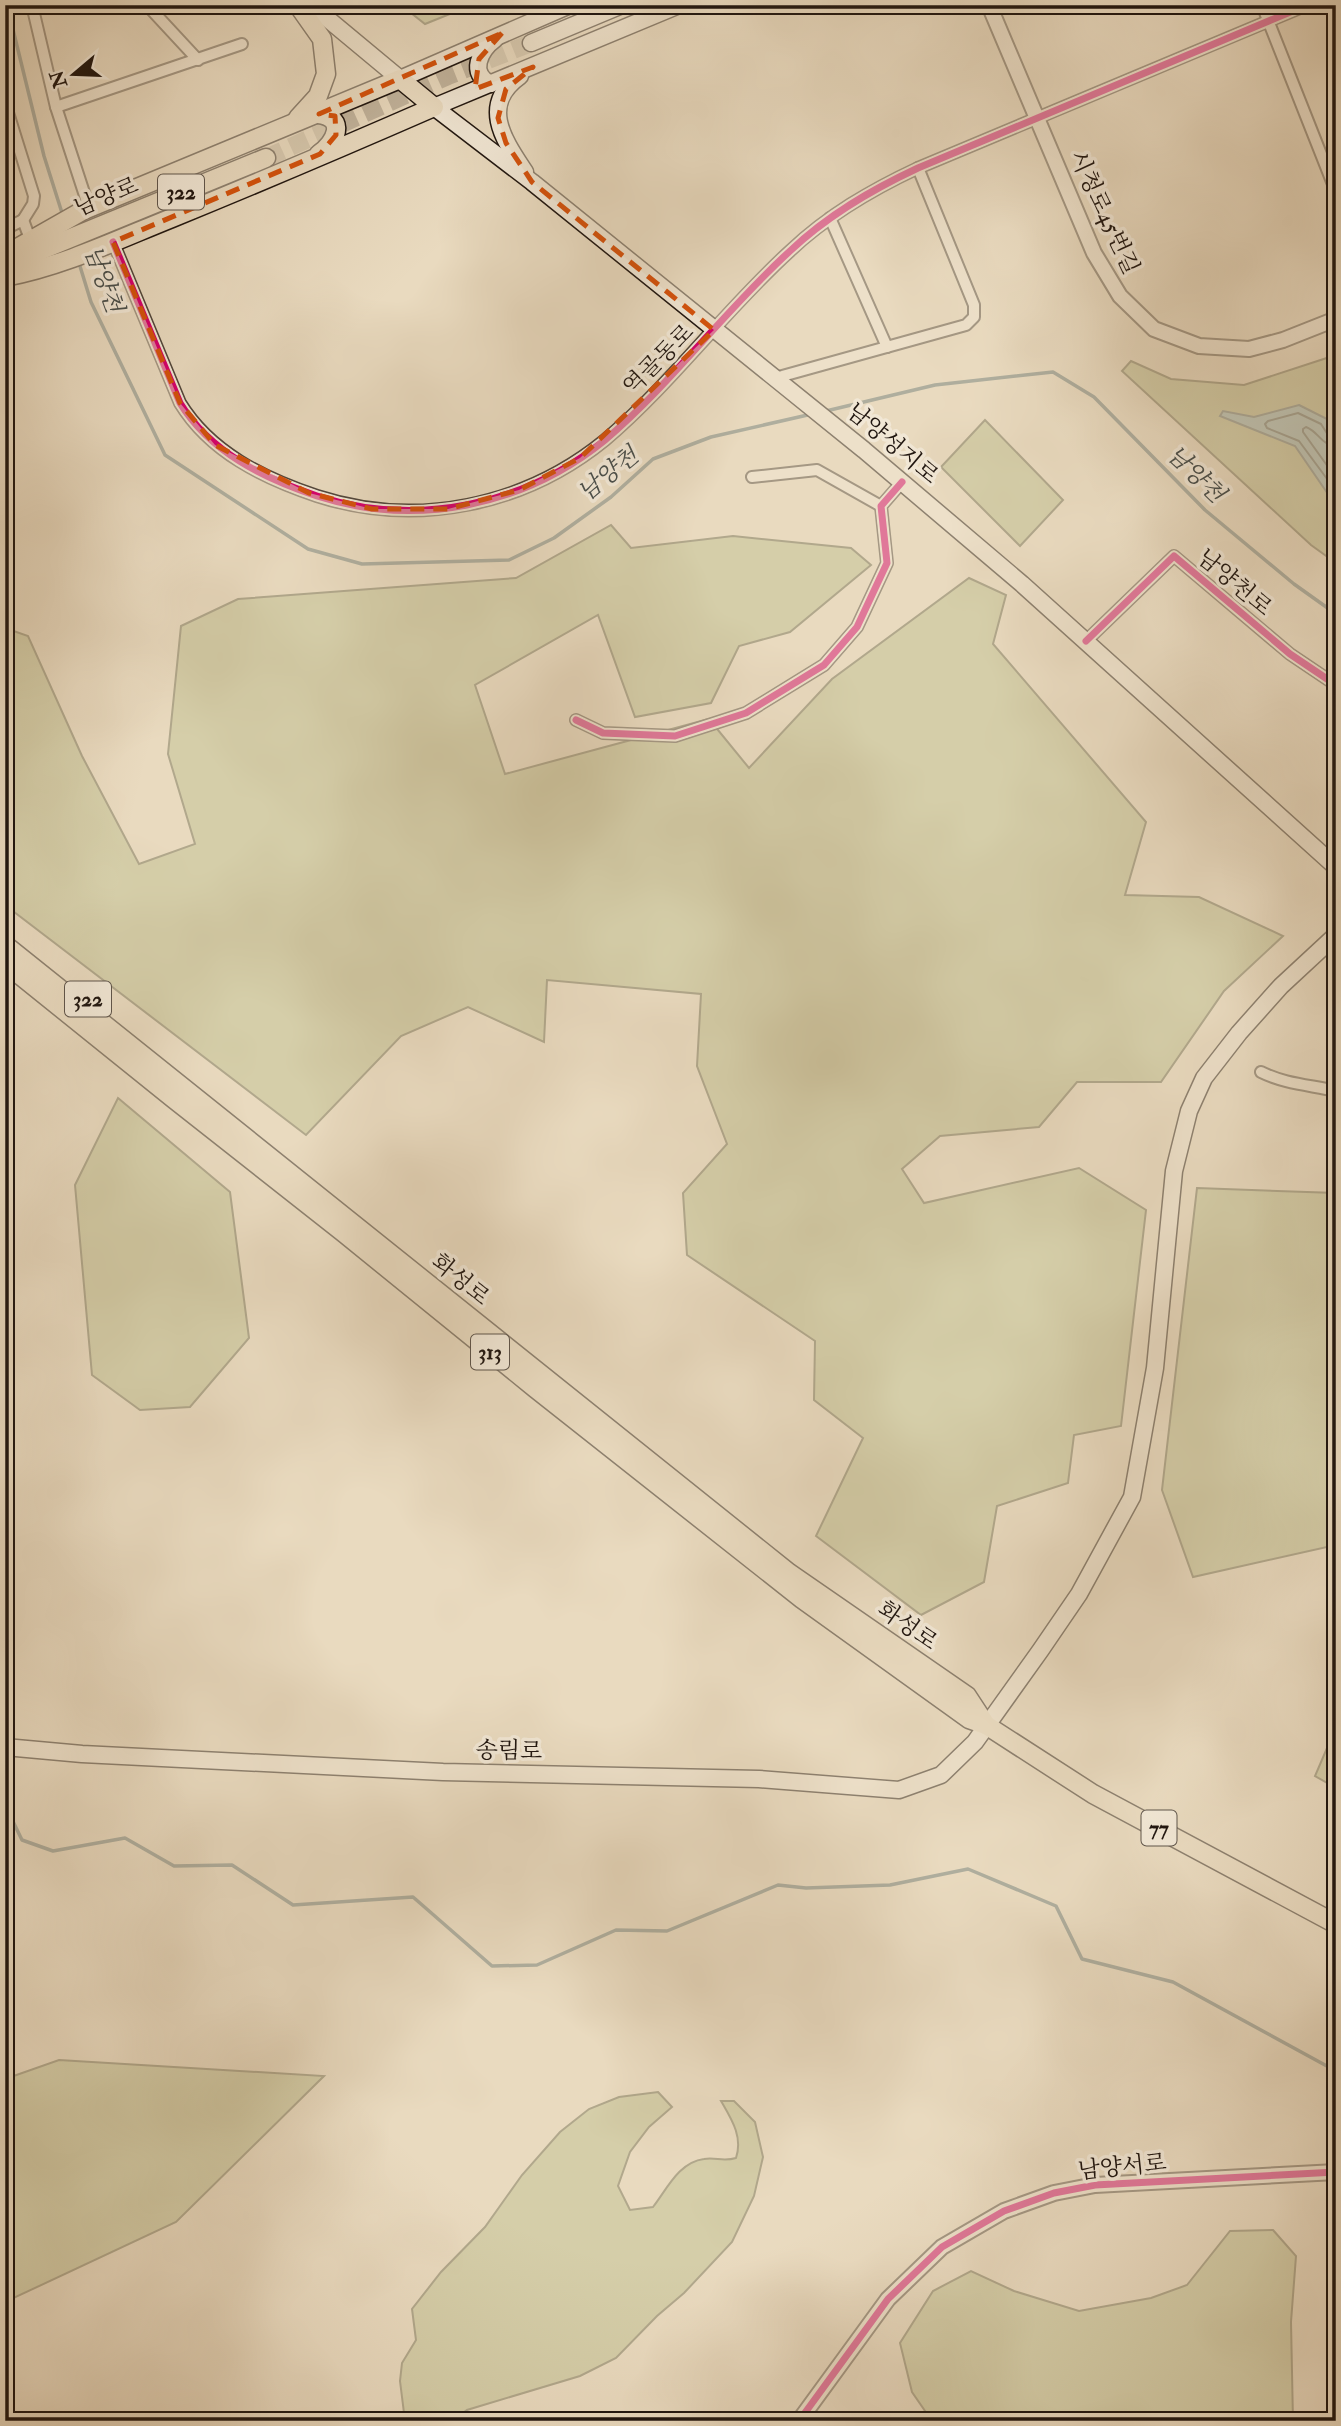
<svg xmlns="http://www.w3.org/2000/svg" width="1341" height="2426" viewBox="0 0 1341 2426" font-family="'IM FELL Double Pica','Noto Serif KR',serif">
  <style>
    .green { fill: #bcbe8e; stroke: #6e6a4f; stroke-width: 2 }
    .water { fill: #99b9b8; stroke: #697875; stroke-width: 2 }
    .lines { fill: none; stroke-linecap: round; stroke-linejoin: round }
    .shore { stroke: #5c6864; stroke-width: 2 }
    .stream { stroke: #697875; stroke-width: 3.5 }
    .primary-tunnel { stroke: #c1b39c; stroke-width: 18; stroke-dasharray: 18 9; stroke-linecap: butt }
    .minor-casing { stroke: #52473c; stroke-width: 14 }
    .tertiary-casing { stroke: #52473c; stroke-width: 18 }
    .secondary-casing { stroke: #201610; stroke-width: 19 }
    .primary-casing { stroke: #201610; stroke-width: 21 }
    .minor { stroke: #f1e7d5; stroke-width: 10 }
    .tertiary { stroke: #f1e7d5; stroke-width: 14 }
    .secondary { stroke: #f1e7d5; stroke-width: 16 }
    .primary { stroke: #e9dabf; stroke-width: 18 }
    .cycleway-casing { stroke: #f1e7d5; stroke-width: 11 }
    .cycleway { stroke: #d6006c; stroke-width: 7 }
    .marked { fill: none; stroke: #d4520c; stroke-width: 5; stroke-dasharray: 14 9; stroke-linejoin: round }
    .labels { text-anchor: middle; stroke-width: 7; stroke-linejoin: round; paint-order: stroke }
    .shield { fill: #f1e7d5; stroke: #5f554b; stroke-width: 2 }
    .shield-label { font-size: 21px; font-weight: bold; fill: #201610 }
    .street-label { font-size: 23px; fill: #201610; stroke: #f1e7d5 }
    .water-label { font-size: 24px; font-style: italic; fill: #4a4f4b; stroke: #f1e7d5 }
  </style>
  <rect width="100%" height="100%" fill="#e9dabf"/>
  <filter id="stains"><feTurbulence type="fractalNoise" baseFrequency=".00286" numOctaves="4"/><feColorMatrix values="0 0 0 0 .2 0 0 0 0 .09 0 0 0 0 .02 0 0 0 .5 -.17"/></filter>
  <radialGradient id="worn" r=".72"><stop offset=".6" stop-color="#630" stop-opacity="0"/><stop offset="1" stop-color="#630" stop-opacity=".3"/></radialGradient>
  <g class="green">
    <polygon points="401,5 472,5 425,24"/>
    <polygon points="1336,355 1336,563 1311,545 1122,371 1131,361 1171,379 1244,385"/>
    <polygon points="985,420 1063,500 1020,546 941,467"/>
    <polygon points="611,525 631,548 733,536 851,548 871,565 790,632 739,646 711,703 635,717 598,615 475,685 505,774 709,719 749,768 832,679 969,578 1006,595 993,644 1146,822 1125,895 1199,897 1283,936 1224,991 1161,1082 1077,1082 1039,1127 940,1136 902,1169 924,1203 1079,1168 1146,1210 1121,1426 1074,1435 1068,1483 997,1506 984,1582 921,1615 816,1536 863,1438 814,1400 815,1341 687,1255 683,1193 727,1144 697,1066 701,994 547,980 544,1042 468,1007 401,1036 306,1135 5,905 5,628 28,636 82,756 139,864 195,844 168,754 181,626 238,599 516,578"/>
    <polygon points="118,1098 230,1192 249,1338 190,1407 140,1410 92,1375 75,1185"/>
    <polygon points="1197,1188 1336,1193 1336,1545 1193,1577 1162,1490"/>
    <polygon points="1336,1727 1336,1788 1315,1776"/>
    <polygon points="59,2060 324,2076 176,2222 5,2302 5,2079"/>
    <path d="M658,2092L672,2107L649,2127L630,2152L618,2186L630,2210L653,2207C667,2189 679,2162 704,2159C716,2157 723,2162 736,2158C743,2137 732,2120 721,2101H734L755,2122L763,2157L754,2196L732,2242L684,2293L657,2316L616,2358L580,2376L467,2410L453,2421H405L400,2381L402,2363L416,2340L412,2309L441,2272L485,2227L522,2175L560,2132L589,2109L619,2097Z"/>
    <polygon points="1273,2230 1296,2256 1291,2322 1293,2421 932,2421 912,2392 900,2343 933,2291 971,2271 1014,2291 1079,2311 1151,2298 1187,2285 1230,2231"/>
  </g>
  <polygon class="water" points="1299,405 1327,419 1336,435 1336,499 1328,494 1295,446 1220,416 1223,411 1254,417"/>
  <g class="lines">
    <g class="shore">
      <polyline points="1336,437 1328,435 1321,424 1298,413 1268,421 1265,424 1267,428 1299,441 1336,491"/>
      <path d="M1336,446C1321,445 1319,432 1306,427L1303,429V432L1336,478"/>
    </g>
    <g class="stream">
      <polyline points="7,5 44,156 63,216"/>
      <polyline points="79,263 91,302 165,455 308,549 362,564 509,560 554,538 611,497 653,459 711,437 812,414"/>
      <polyline points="826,411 935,385 1053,372 1094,397 1205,510 1294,584 1336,614"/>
      <polyline points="5,1805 22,1840 53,1851 125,1838 174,1866 232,1865 293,1905 413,1897 492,1966 537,1965 616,1930 667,1931 778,1885 806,1888 890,1885 968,1869 1056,1906 1082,1959 1173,1982 1336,2071"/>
    </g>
    <polyline class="primary-tunnel" points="266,158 448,76 531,43"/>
    <defs>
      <g id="minor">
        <polyline points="32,5 56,107 89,208"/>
        <polyline points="147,5 198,60"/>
        <polyline points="1262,5 1336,192"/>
        <polyline points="5,103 34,196 33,204 23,220"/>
        <polyline points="56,107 242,44"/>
        <polyline points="830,218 887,347"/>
        <polyline points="5,229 23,220 30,239"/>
        <path d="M113,242L180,403C210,452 263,478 317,496C416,528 524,506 605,440C672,383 725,310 790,251C828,215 871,190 918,168L1307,5"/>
        <polyline points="775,378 966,325 974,317 974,305 918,168"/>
        <polyline points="752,477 817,470 881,506"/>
        <polyline points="1086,641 1174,556 1290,654 1336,685"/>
        <polyline points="576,720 603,733 675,736 746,713 824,665 857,627 887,563 881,506 902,482"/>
        <path d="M1261,1072C1285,1084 1310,1085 1336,1091"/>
      </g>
      <g id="tertiary">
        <polyline points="989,5 1094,253 1120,296 1154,329 1199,346 1249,349 1283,340 1336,319"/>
        <polyline points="799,2421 888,2299 942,2247 1004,2211 1054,2193 1095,2185 1336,2172"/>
      </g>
      <g id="secondary">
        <polyline points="311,5 400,79 570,5"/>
        <polyline points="679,5 434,107 532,182 864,450 1022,584 1336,867"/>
        <polyline points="531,43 622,5"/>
        <path d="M520,76C479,105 504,140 525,172"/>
        <path d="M491,84C468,74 480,50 495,39"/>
        <polyline points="5,1747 82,1754 443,1772 759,1779 899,1790 941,1775 975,1742 1040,1651 1079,1594 1132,1497 1155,1368 1174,1171 1189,1111 1204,1078 1239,1033 1281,986 1336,935"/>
      </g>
      <g id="primary">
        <polyline points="298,5 322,39 326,74 318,96 298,118"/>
        <path d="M319,114C347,118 336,143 319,154"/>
        <path d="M5,255L84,210L400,79L434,107C347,145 260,182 172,218C117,240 63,266 5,277"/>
        <polyline points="5,265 266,158"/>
        <polyline points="5,945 789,1573 967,1696 986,1725"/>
        <polyline points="5,963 174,1099 344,1233 535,1388 802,1599 969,1719 986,1725 1093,1794 1336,1924"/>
      </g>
    </defs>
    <use href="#minor" class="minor-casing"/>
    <use href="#tertiary" class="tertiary-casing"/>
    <use href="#secondary" class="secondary-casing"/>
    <use href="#primary" class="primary-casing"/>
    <use href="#minor" class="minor"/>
    <use href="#tertiary" class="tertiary"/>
    <use href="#secondary" class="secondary"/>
    <use href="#primary" class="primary"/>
    <defs>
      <g id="cycleway">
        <path d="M113,242L180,403C210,452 263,478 317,496C416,528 524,506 605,440C672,383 725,310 790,251C828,215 871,190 918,168L1307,5"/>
        <polyline points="1086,641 1174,556 1290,654 1336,685"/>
        <polyline points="576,720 603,733 675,736 746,713 824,665 857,627 887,563 881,506 902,482"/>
        <polyline points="799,2421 888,2299 942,2247 1004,2211 1054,2193 1095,2185 1336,2172"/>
      </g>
    </defs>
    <use href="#cycleway" class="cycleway-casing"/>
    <use href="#cycleway" class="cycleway"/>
  </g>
  <path d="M0 0H1341V2426H0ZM502,33L479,59L475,89L533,67L506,89L498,118L506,143L532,182L714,330L580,458L519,490L448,509H372L309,493L215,445L180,403L113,242L320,154L336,135L335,116L319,114Z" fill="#e9dabf" fill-opacity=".55" fill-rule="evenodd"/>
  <path class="marked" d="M502,33L479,59L475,89L533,67L506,89L498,118L506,143L532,182L714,330L580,458L519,490L448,509H372L309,493L215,445L180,403L113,242L320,154L336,135L335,116L319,114Z"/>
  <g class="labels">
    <g class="shield">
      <rect x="158" y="174.5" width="46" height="35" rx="5"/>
      <rect x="65" y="981.5" width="46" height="35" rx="5"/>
      <rect x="471" y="1334.5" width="38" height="35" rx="5"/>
      <rect x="1141.5" y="1810.5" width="35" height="35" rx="5"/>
    </g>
    <g class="shield-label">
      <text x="181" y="199">322</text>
      <text x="88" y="1006">322</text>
      <text x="490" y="1359">313</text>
      <text x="1159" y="1835">77</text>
    </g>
    <g class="street-label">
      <text transform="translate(106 196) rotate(-22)" y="8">남양로</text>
      <text transform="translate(1105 212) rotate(65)" y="8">시청로45번길</text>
      <text transform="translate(658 359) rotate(-45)" y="8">역골동로</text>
      <text transform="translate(893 443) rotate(40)" y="8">남양성지로</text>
      <text transform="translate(1235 582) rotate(40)" y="8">남양천로</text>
      <text transform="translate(461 1279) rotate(39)" y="8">화성로</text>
      <text transform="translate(908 1625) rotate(35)" y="8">화성로</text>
      <text transform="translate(509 1750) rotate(1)" y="8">송림로</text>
      <text transform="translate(1122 2166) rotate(-6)" y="8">남양서로</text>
    </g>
    <g class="water-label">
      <text transform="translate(104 279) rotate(70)" y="8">남양천</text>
      <text transform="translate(608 474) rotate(-39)" y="8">남양천</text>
      <text transform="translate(1196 474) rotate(44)" y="8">남양천</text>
    </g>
  </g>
  <rect width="1341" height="2426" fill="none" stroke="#e9dabf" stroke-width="28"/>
  <rect x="7" y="7" width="1327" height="2412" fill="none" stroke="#201610" stroke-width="3.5"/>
  <rect x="14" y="14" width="1313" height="2398" fill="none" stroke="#201610" stroke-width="2"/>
  <g transform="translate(74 74) rotate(251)" stroke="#f1e7d5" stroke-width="5" paint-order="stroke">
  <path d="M0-5L12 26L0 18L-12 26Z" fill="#201610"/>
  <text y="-10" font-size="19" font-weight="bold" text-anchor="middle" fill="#201610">N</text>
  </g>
  <rect width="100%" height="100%" filter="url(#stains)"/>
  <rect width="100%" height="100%" fill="url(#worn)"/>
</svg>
